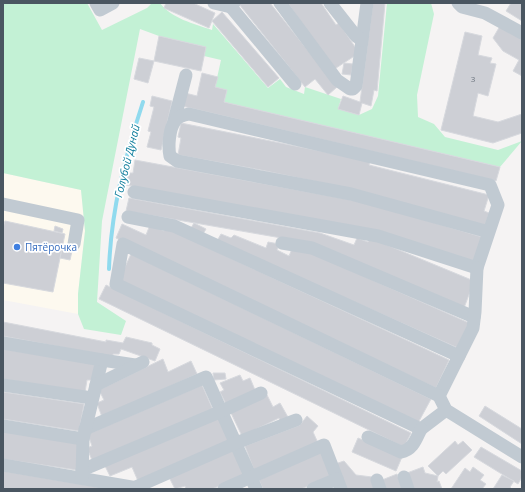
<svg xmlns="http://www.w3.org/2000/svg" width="525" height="492" viewBox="0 0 525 492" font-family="'Open Sans',sans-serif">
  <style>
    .commercial { fill: #fdf9ef }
    .green { fill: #c3f1d5 }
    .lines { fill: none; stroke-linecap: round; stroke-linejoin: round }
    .stream { stroke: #90daee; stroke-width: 4 }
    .building { fill: #cdcfd5; stroke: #d7d9de }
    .minor { stroke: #c1cad2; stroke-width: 13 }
    .shop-dot { fill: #3f7fe0; stroke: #fff; stroke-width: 1.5 }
    .labels { text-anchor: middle; stroke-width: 3.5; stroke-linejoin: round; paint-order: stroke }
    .number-label { font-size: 8px; fill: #6b747e }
    .shop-label { font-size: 10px; fill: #366cbe; stroke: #fff; text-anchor: start }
    .water-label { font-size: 11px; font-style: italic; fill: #0c7c9b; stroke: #fff }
  </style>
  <rect width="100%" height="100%" fill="#f5f3f3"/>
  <polygon class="commercial" points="3,173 81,190 85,231 78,294 78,314 3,300"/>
  <path class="green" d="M3,3H87L102,30L147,8L152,3H160C171,18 194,24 212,30L213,24L268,88L280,79L286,87L304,94L305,87L341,99L338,109L359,115L372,109L378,96L387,3H431L434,14L417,95L418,117L434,124L445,137L498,150L522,141L500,167L224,102L227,90L215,87L221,60L204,56L206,47L159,36L140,29L102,221L97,302L126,321L121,335L84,329L78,314V294L85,231L81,190L3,173Z"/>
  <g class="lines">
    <path class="stream" d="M109,269C111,210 125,157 143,102"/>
  </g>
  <g class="building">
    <polygon points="166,3 193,3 215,13 209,28 164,8"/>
    <polygon points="240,3 270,3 337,87 328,95 315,79 305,87 239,4"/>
    <polygon points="288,3 321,3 336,25 339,23 359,53 333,70"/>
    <polygon points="373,3 385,3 377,91 374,90 371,106 362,103 359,115 338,109 343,96 360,102"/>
    <polygon points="511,3 522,3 522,21 506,11"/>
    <polygon points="222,12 279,78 268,87 212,21"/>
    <polygon points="500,26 522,39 522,76 513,71 519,60 503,51 493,38"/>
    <polygon points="465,32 482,36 478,55 492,58 490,63 496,64 488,96 478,93 473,116 498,122 522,114 522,133 493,143 441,130"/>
    <polygon points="159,36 206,47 201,71 154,61"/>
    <polygon points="139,58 154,61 148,83 134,79"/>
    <polygon points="344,63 353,64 351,75 342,74"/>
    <polygon points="202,73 218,77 215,87 227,90 224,102 500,167 496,181 182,106 185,93 197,96"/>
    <polygon points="152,96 172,101 161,150 147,147 151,132 148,131 154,107 150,106"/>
    <polygon points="181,123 370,161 369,165 489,195 484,211 489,213 485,226 356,190 261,170 178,155 181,138 178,137"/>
    <polygon points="135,160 368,203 482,237 475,261 132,188 132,186 124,185 127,173 133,173"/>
    <polygon points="129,198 320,233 354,245 357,238 368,242 370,238 474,281 464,308 316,244 126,211"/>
    <polygon points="5,221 65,234 53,292 3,283 3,228"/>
    <polygon points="194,223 206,229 203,234 191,228"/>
    <polygon points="122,224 146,235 150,225 164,231 166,228 449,360 436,388 116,238"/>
    <polygon points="55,226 63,229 62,233 54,231"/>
    <polygon points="221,234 231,238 234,235 266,248 268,242 279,244 277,250 289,256 292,249 305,250 469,323 458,348 217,241"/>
    <polygon points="63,245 73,247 70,260 60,258"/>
    <polygon points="131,254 431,399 418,423 119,280"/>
    <polygon points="106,285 411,433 404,447 99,299"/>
    <polygon points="3,322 106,342 106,340 123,343 126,337 152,343 152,345 160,349 155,361 121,349 119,354 113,354 113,357 3,336"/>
    <polygon points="3,349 97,364 95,380 87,380 85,392 3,379"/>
    <polygon points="163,359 168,372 191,361 197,374 102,417 97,403 104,400 99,390"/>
    <polygon points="213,373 225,373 226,379 214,380"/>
    <polygon points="240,375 243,381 250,378 255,390 226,404 220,392 224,390 220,383"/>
    <polygon points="202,385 213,410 92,460 87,448 92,446 88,434"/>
    <polygon points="3,392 84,404 79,431 3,419"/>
    <polygon points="267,395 273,407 280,403 289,419 281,423 279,418 242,436 231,413"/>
    <polygon points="485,406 522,429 522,444 479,416"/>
    <polygon points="307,416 318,426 313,432 318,443 254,470 245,446 300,425"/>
    <polygon points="218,417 230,441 138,481 132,467 110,476 105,466"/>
    <polygon points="3,431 80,443 77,470 3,459"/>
    <polygon points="358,438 402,457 396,471 352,452"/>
    <polygon points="455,441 458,445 463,441 472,450 446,474 443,471 438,476 428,466"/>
    <polygon points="481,447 522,471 522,477 518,484 474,457"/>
    <polygon points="236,449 246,475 212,489 186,489 185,486 175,489 169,477"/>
    <polygon points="321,452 332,476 301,489 263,489 259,480"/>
    <polygon points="344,461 356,475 372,477 374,489 346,489 335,464"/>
    <polygon points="423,467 425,473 438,476 437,482 439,481 442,489 413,489 407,473"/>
    <polygon points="473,467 484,475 480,480 486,484 482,489 451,489 465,468 470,472"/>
    <polygon points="3,471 109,489 3,489"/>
    <polygon points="397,474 402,489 385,489 382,480"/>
    <polygon points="502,475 514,481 510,487 512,489 493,489"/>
  </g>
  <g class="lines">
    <g class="minor">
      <polyline points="96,3 100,10 113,3"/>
      <polyline points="214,3 231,7"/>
      <polyline points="234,3 231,7 295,84"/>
      <polyline points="280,3 337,80 350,89 353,89 356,86 367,3"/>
      <polyline points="330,3 356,36 362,40"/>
      <polyline points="458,3 462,7 485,13 522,33"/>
      <polyline points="174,121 186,75"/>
      <path d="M134,192L378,236L477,268L498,205L490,185L189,114C184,115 178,116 175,121C169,129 168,147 170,156L177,161L351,194L489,232"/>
      <polyline points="3,204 78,220 74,244"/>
      <polyline points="128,217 174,226 459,356"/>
      <polyline points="282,243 312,248 474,317"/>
      <polyline points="3,343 102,360 96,385"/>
      <polyline points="102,360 135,365"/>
      <polyline points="3,385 92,398"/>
      <polyline points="439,396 473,328 475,312 477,268"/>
      <polyline points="446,410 439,396 123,244 116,284 421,429 446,410 522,457"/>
      <polyline points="3,426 83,439"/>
      <polyline points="85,429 206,377 256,489"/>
      <path d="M368,437L401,452C413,450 416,439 421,429"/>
      <polyline points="3,465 143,489"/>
      <polyline points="82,470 222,411 261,393"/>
      <polyline points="82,477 83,439 96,385 143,362"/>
      <polyline points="404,477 408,489"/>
      <polyline points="377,480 380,489"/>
      <polyline points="136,487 236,443 296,420"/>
      <polyline points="224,489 324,445 341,489"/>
      <polyline points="313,489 337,479"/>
    </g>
  </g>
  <circle class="shop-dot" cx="17" cy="247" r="4"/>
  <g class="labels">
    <g class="number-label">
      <text x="473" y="82">3</text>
    </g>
    <g class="shop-label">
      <text x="25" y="251">Пятёрочка</text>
    </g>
    <g class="water-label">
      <text transform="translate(127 161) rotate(-76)" y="4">Голубой Дунай</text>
    </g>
  </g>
  <rect width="525" height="492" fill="none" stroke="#4a5661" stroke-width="8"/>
</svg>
